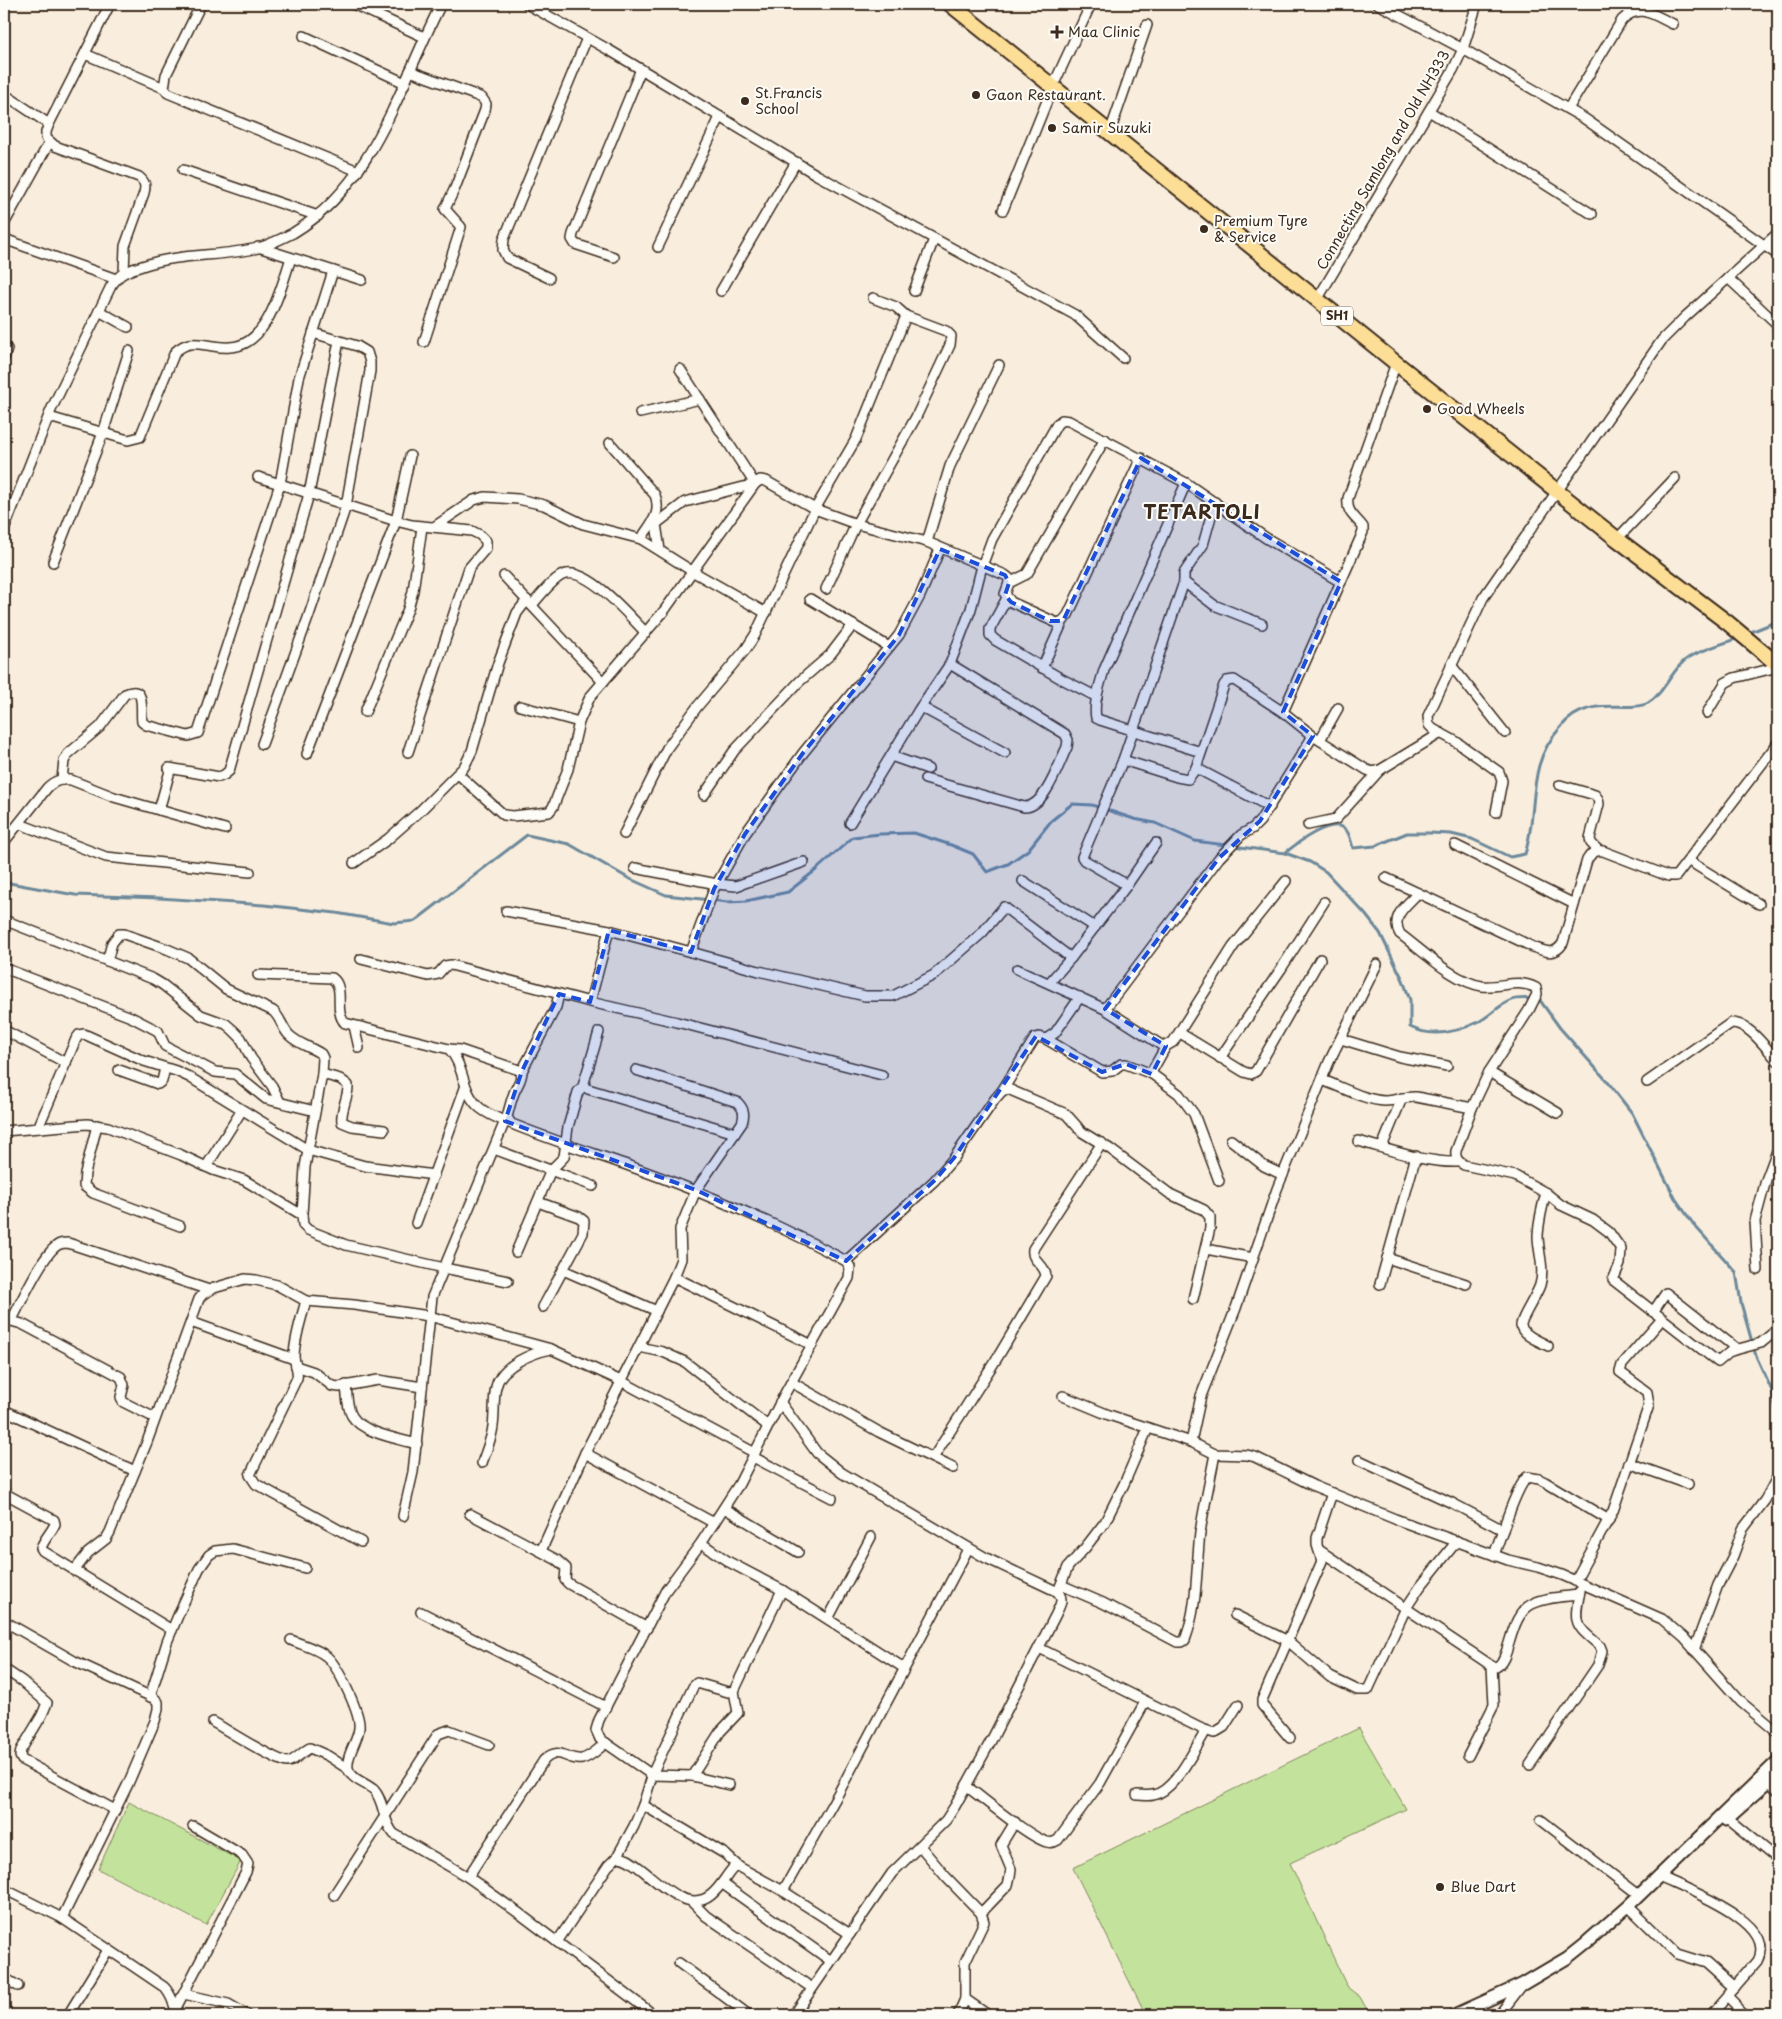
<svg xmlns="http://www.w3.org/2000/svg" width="1782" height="2019" viewBox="0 0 1782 2019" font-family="'Playpen Sans',sans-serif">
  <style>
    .green { fill: #c3e39c; stroke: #7f865d }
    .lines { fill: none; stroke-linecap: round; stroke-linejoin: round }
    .stream { stroke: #6c889a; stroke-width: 3 }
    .street-casing { stroke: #3b2a1e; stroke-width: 12 }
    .secondary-casing { stroke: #3b2a1e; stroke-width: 15 }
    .primary-casing { stroke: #3b2a1e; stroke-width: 18 }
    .street { stroke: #fdfcf7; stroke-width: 9 }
    .secondary { stroke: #fdfcf7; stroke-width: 11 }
    .primary { stroke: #fdde96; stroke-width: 14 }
    .marked { fill: #1d4ed8; fill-opacity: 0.2; stroke: #1d4ed8; stroke-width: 4; stroke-dasharray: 10 6; stroke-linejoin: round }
    .poi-dot { fill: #3b2a1e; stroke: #fdfcf7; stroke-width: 2 }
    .labels { text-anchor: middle; stroke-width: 4; stroke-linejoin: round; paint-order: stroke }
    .shield { fill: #fdfcf7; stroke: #75695f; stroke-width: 1 }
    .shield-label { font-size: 12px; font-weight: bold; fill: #3b2a1e }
    .poi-label { font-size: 14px; fill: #3b2a1e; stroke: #fdfcf7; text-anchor: start }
    .street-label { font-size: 14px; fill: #3b2a1e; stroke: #fdfcf7 }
    .district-label { font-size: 19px; font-weight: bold; letter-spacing: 1px; fill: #3b2a1e; stroke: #fdfcf7 }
  </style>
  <rect width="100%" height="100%" fill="#f9eedd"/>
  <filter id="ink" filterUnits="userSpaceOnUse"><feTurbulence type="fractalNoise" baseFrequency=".02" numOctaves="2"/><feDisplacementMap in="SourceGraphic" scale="10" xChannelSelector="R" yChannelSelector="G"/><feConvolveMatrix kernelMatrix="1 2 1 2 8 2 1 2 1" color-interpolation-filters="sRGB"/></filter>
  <g filter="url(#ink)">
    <g class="green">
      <polygon points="1359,1728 1406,1809 1290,1863 1347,1987 1360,1997 1370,2015 1146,2015 1073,1868"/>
      <polygon points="129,1802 241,1861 206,1925 98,1869"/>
    </g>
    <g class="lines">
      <g class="stream">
        <polyline points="1746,634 1778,621"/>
        <path d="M1285,853C1296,844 1333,815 1346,830C1350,834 1351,842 1353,848L1375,846L1407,833H1430L1451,834L1472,839L1510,857L1525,854C1539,809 1525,766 1560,728C1567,719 1576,712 1588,709C1606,702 1633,711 1648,703C1665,693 1673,667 1688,658C1703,649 1723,644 1738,638"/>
        <path d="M4,882L75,895L159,898L264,905L336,913L394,923L415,921L527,835L569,844L628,878L666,895L728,902L746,901L788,892L816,870L853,837L880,834L914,833L951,845L973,854L987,872L1008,864L1028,850L1051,821L1072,804L1092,805L1134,819L1155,823L1195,841L1285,853L1310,862L1326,872L1365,914L1380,933L1403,980L1410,1000V1027C1432,1038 1458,1032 1480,1021C1491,1015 1500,1004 1512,1000C1519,997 1531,999 1539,999L1560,1028L1607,1081L1632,1113L1675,1198L1694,1225L1736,1272L1741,1303L1756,1356L1773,1393L1778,1420"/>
      </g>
      <defs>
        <g id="street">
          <path d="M110,4L49,124L46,132V138L55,146L139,177C145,182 146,185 144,193L125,246L124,272"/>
          <polyline points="201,4 166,75 164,88 168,93 358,171"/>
          <polyline points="353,4 424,37"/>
          <polyline points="527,4 609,50 817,175 1075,315 1123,358"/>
          <polyline points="1378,4 1463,49 1585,119 1778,255"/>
          <polyline points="304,36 405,83"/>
          <polyline points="85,54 164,88"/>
          <polyline points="410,71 475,95 482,98 486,104 485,110 455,188 445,209 461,227 424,342"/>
          <polyline points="4,94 49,124"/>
          <path d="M1568,109L1622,20C1640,2 1655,16 1673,24"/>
          <polyline points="1429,111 1592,214"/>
          <polyline points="1110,132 1147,25"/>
          <polyline points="183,170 318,216"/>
          <polyline points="1003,210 1053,86 1091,4"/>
          <polyline points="4,224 49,143"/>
          <polyline points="4,239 116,279"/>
          <polyline points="258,247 362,280"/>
          <polyline points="658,247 720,117"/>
          <polyline points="614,257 575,244 572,239 573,234 641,69"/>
          <polyline points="549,278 507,258 503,250 504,239 587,38"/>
          <polyline points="1728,278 1778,325"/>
          <polyline points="721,291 796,162"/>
          <polyline points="914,291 934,239"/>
          <polyline points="1317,300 1453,70 1463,49 1477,4"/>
          <polyline points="99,311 128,327"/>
          <polyline points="4,358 7,349"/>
          <path d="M1396,363L1348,498C1346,513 1355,516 1363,527V532L1283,712L1313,736L1367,770L1373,772L1380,770L1441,733"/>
          <polyline points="999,365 950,466 927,542 1005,575 1009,578 1009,583 1005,594 1011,602 1057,623 1063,621 1068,615 1141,458"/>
          <polyline points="640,413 700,399"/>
          <path d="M49,417L128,440L140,437L175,352C186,342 193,343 207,345C214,346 222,348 230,347C268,346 281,287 291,258"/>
          <path d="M610,443L655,495C662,514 651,523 641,539"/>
          <polyline points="258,477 396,521 412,525 472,531 480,535 486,541 486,548 469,568 408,752"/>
          <path d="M1186,483L1104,670C1100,685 1093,702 1096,718L1100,720L1201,752"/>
          <polyline points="4,502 13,506"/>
          <polyline points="1215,502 1203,545 1184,573 1184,582 1214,605 1262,624"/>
          <polyline points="434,527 474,500 485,497 518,499 544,505 583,524 641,539 692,571 766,613"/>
          <path d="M4,530L51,410L111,286C115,281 118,276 124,273C129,270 136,268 142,266C179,253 220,257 258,248C269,245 283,238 293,233C375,184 400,84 441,4"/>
          <polyline points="1617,539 1675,478"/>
          <polyline points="940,549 920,596 899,635 803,753 745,834 714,889 691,952 759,971 865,996 893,996 934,975 982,933 1004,907 1071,958"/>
          <polyline points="660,550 656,524 685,502 755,484 680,369"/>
          <polyline points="53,562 103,433 129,351"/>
          <polyline points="504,576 603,682"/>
          <polyline points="1184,582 1123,760 1177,777 1188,779 1196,768 1224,685 1227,681 1234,680 1283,712"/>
          <polyline points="1009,583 1027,574 1105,439"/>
          <polyline points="826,589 856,524 916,417 950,345 951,336 946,331 906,316"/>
          <polyline points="1007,598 990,629 990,635 995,640 1060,678 1097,697"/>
          <polyline points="810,599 889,647"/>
          <path d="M532,605C539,597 556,575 566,574C590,569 630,617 646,633"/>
          <polyline points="1451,665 1505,733"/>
          <polyline points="1042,668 1063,621"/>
          <polyline points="520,706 579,722"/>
          <polyline points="921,707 1005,753"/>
          <polyline points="365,712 408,609 413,591 422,527"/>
          <polyline points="1707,713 1725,683 1734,678 1778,667"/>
          <polyline points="1320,740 1338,708"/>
          <polyline points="262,744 308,618 346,506 370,371 370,362 367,352 357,346 313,333"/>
          <polyline points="307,754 396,521 410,456"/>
          <polyline points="891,756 928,769"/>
          <polyline points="1123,760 1082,857 1084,860 1127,885 1156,843"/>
          <polyline points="1196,768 1270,807"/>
          <polyline points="458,774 504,815 513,816 549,812 553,807 568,769 579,722 590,697 664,611 755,484 760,480 766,481 815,509 856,524 927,542"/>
          <path d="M62,779L64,761L68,754L100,727L125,694C147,684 140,710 142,722L146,725L188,736L198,733L280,484L299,378L333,271"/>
          <path d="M925,779L1024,807C1045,808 1059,763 1067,747L1068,740L1065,734L950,664"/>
          <polyline points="1560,785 1595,795 1598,799 1599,804 1590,838 1591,843 1598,850"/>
          <polyline points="704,795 734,751 800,681 830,655 853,625"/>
          <polyline points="159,810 170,771 169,768 219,777 224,775 229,771 309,494 339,341"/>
          <polyline points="1496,812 1502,781 1499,772 1455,741 1433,729 1429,725 1428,716 1483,598 1662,340 1685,317 1778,233"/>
          <polyline points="850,823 918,711 950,664 971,609 982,566 992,539 1057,424 1062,420 1069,421 1186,483 1266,538 1341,582"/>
          <polyline points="20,824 106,857 250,872"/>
          <polyline points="1308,825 1336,819 1380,770"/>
          <polyline points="624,834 667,748 697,707 746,649 755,635 815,509 856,439 906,316 896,307 873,298"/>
          <path d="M4,842L47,788C55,780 61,779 71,780L114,797L225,829"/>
          <polyline points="1455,845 1574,904"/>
          <polyline points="1689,861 1759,904"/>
          <polyline points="354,863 388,839 420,811 464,767 472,751 498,663 517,613 527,600"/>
          <polyline points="635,868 717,884 736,886 804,862"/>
          <path d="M1386,878L1533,947C1546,952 1555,956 1563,943L1587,860C1591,853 1595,850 1603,851L1668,876H1676L1778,743"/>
          <polyline points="1023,881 1095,927"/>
          <path d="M1418,893C1406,906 1390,916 1400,934C1423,951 1454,982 1482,986C1502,988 1517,978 1536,988L1537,994L1529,1010L1489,1072L1472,1108L1456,1151C1455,1159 1458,1161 1464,1165L1515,1176L1546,1193L1561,1205L1593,1220L1609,1232L1621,1249L1620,1264L1613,1280L1718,1362L1731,1351L1761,1343L1778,1329"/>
          <polyline points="506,911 609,930 691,952"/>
          <polyline points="4,920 153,979 163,985 201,1015 226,1024 233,1030 241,1038 251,1058 272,1086 280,1102"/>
          <polyline points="609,930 590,1002 677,1022 882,1075"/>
          <polyline points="361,959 428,976 438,974 445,966 451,965 590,1002"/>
          <path d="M107,961L112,943L119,934H124L167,949L188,958L226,989L273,1011C281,1018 282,1028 289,1035C298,1044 311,1047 321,1054L323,1058L322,1074L305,1167L302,1215L303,1225L308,1230L346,1245L444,1268L508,1281"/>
          <polyline points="4,968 131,1017 158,1031 165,1046 215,1072 235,1074 266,1099 315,1111"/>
          <polyline points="1017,969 1105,1009 1219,858 1241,835 1253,828 1260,821 1313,736"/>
          <path d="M258,975L332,978C346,988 333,1011 345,1023L449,1049C465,1066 461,1092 480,1108C491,1117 505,1121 517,1126C552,1140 589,1152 624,1164C700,1191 775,1222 846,1261L850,1267L849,1278L783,1397L739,1484L701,1543L666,1590L599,1720L596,1730L600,1739L652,1775L692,1776L729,1785"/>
          <polyline points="1049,983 1071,958 1127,885"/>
          <polyline points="1105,1009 1161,1045 1166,1046 1173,1042 1233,947 1286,881"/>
          <polyline points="354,1026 359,1048"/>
          <polyline points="4,1030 66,1063"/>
          <polyline points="1180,1033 1244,1072 1251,1074 1256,1071 1320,959"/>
          <polyline points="1046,1039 1055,1033 1080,997"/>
          <polyline points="1341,1039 1400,1057 1447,1066"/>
          <polyline points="1166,1046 1152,1071 1152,1074 1179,1094 1194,1114 1219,1181"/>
          <polyline points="449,1049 460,1050 522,1071"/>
          <polyline points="1220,1058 1281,969 1324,902"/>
          <polyline points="119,1070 158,1084 162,1081 165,1068"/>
          <polyline points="1489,1072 1558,1113"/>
          <path d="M322,1074L340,1079L348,1085C349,1097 340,1110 342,1122L352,1126L384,1130"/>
          <path d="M1322,1080C1342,1087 1364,1100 1385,1101C1396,1101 1405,1096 1416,1097L1472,1108"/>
          <path d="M1647,1082L1731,1023C1749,1022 1767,1050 1778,1061"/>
          <polyline points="588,1089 735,1133"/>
          <polyline points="1002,1091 1035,1038 1039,1037 1046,1039 1102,1072 1112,1071 1121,1064 1126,1064 1152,1074"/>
          <polyline points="97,1125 85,1173 84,1186 93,1193 180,1226"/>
          <polyline points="38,1128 76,1039 79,1035 84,1034 144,1061 176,1071 189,1077 308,1150 365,1166 434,1175"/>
          <polyline points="4,1131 87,1124 108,1127 181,1155 213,1170 244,1180 302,1215"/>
          <polyline points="1231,1140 1264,1166 1283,1175"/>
          <path d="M1358,1141C1391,1150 1425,1163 1458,1162"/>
          <polyline points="1382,1147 1402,1098"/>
          <polyline points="494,1149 593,1186"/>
          <polyline points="206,1167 242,1110"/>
          <path d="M1546,1193C1542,1207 1539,1221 1538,1235C1538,1252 1545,1268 1540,1285C1537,1295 1520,1320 1521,1326C1523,1336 1540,1341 1548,1346"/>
          <polyline points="538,1202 579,1217 584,1221 583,1233 543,1307"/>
          <polyline points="416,1223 465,1088"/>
          <polyline points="1206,1249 1253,1258"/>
          <polyline points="516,1252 551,1170 564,1157 568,1127 578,1092 583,1086 599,1032"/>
          <polyline points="1387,1258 1466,1284"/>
          <polyline points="846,1261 934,1181 954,1158 995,1099 1002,1091 1008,1089 1066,1114 1082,1132 1110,1149 1170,1194 1204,1210 1210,1217 1210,1228 1193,1299"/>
          <polyline points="563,1270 657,1311"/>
          <polyline points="1758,1270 1755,1221 1766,1180 1778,1148"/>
          <polyline points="674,1277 812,1345"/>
          <polyline points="1380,1284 1416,1156"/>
          <path d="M306,1301C301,1319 295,1337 294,1355C294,1364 299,1370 297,1378L250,1475L256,1484L361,1542"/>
          <polyline points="1653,1312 1666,1293 1737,1349"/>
          <polyline points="4,1319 22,1324 121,1377 124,1385 121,1397 123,1402 155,1418"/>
          <path d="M12,1320C20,1304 45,1249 60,1244C63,1243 65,1243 68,1243L209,1290"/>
          <polyline points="191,1322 294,1359"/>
          <polyline points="639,1347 663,1352 685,1362 768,1426"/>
          <polyline points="296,1366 314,1372 332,1386 339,1387 378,1380 422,1387"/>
          <polyline points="791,1382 879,1432 953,1468"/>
          <path d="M346,1385C347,1395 347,1408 352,1416C362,1433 399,1439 417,1444"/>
          <polyline points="1063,1396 1109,1415 1191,1442 1215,1454 1247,1455 1255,1457 1314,1486 1395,1519 1508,1560 1538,1567 1562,1575 1662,1619 1684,1638 1741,1702 1778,1733"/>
          <path d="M780,1402L817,1453L842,1473L986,1558L1058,1592C1064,1600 1060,1605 1056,1614L992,1739L955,1806L946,1820L892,1873L794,2015"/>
          <polyline points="4,1410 135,1471"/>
          <polyline points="1191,1442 1201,1396 1236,1308 1277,1189 1329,1062 1377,964"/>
          <polyline points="585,1453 714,1523"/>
          <polyline points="753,1457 832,1498"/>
          <path d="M933,1458L999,1355L1046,1276C1045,1263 1031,1262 1033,1249L1102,1143"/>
          <polyline points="1359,1460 1452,1503 1503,1530"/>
          <path d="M482,1463C486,1451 492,1438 493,1426C495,1413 493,1399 496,1387C501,1365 532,1353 551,1349L621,1381L755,1453"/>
          <polyline points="1629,1463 1688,1484"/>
          <path d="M4,1493L54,1520L55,1524C51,1533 44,1539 41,1548L43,1551L172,1630"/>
          <polyline points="724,1508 798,1552"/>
          <polyline points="470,1514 557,1560 566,1568 565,1580 569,1584 647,1628"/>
          <path d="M403,1516L413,1472L432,1297L505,1121L510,1122L507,1117C509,1109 511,1101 514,1093C517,1085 522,1080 522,1071L556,1007L559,994"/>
          <polyline points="701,1543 729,1562 782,1590 904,1668"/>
          <path d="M1319,1550L1492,1666L1496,1667C1511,1661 1508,1616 1532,1604C1546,1597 1563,1597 1579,1595"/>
          <path d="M541,1551L585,1453L674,1277L681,1259L680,1229L696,1190L742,1123C745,1114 744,1109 737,1102L636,1070"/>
          <path d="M1494,1555C1501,1537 1515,1489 1527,1477L1539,1479L1545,1482L1609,1520"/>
          <polyline points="74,1571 88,1553 106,1539 110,1532 147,1442 199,1299 203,1294 214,1288 245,1279 256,1280 277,1285 306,1301 354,1305 429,1316 551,1349"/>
          <polyline points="1575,1581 1613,1511 1649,1405 1647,1392 1620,1372 1622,1365 1662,1319"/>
          <path d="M1061,1585L1103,1603L1177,1642H1182L1185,1640C1198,1606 1196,1568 1200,1533C1204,1507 1210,1480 1215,1454"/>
          <polyline points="1059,1589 1068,1567 1085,1548 1105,1522 1124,1484 1148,1428"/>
          <polyline points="421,1612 606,1707"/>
          <polyline points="1235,1615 1288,1641 1330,1677 1357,1690 1368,1690 1406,1608 1420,1587 1457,1541"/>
          <polyline points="828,1619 871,1537"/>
          <polyline points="4,1621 74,1661 154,1698 158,1702 158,1709 155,1721 128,1784 62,1918"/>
          <path d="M291,1640C302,1645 316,1648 326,1656C337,1664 361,1714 359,1728C358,1741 346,1755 348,1768C350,1779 366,1783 374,1790C385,1802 382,1821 394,1834L468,1877L520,1914L654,2015"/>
          <path d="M1039,1648L1202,1729L1204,1734L1200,1741C1190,1757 1173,1792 1153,1795C1148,1796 1142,1795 1137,1795"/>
          <polyline points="1694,1650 1718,1585 1733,1556 1743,1529 1765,1500 1778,1476"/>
          <polyline points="4,1669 22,1681 47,1703 42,1715 21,1750 20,1756 22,1760 115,1810"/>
          <polyline points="150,1697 167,1642 180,1611 199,1569 209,1555 215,1551 233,1549 305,1568"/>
          <path d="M213,1722C227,1730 274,1760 287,1762C294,1762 303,1751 310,1748L328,1756L348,1769"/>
          <polyline points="1202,1729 1214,1733 1224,1727 1238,1705"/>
          <polyline points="1290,1738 1262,1705 1262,1700 1322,1561 1317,1545 1317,1538 1332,1493"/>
          <polyline points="1468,1756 1494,1705 1492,1666"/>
          <path d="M1530,1765L1598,1665L1602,1651L1600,1646C1575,1625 1573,1624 1580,1591"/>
          <polyline points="692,1776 720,1732 738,1713 734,1691"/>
          <polyline points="1769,1783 1778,1791"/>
          <path d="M966,1786C983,1798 1030,1838 1047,1842C1051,1843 1055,1842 1058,1840L1100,1783L1145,1702"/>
          <polyline points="643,1805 725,1854 739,1867"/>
          <polyline points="1728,1819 1778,1860"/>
          <polyline points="1541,1820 1639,1895"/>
          <polyline points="920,1846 946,1877 981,1913 984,1922 965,1962 965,1999 958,2015"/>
          <polyline points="617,1857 634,1826 643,1805 654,1770 693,1687 697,1683 728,1692 734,1691 782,1590"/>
          <path d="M1659,1876C1683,1888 1779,1922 1758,1960L1710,2015"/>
          <path d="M468,1877L544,1760C561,1745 565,1761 582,1759C591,1757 599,1748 606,1743"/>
          <polyline points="723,1884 831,1961"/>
          <path d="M4,1889L62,1918L164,1987C174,1997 172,2005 179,2015"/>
          <polyline points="783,1891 839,1792 968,1549"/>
          <polyline points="334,1895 438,1734 449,1730 489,1745"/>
          <polyline points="691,1901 706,1916 812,1988"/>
          <polyline points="1628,1906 1677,1954 1706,1963 1734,1988"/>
          <polyline points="981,1913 1008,1885 1010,1876 1011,1869 1001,1845 1015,1822"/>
          <path d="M557,1942L608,1866L617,1857C627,1857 634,1864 641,1869C659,1883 688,1914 711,1895C721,1887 725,1877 733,1868L739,1867L783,1891L850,1934"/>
          <polyline points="679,1963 749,2015"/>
          <polyline points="4,1978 18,1986"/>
          <polyline points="184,1994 228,2004 247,2015"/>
          <polyline points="1727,1996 1746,2015"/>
          <polyline points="965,1999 988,2015"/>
          <polyline points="175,2010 246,1872 248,1864 242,1855 193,1826"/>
          <polyline points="68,2015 108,1950"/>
          <polyline points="1499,2015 1523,1984"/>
        </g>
        <g id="secondary">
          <polyline points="1726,1820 1778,1774"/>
          <polyline points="1455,2015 1523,1984 1567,1958 1587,1942 1628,1906 1778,1761"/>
        </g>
        <polyline id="primary" points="950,4 1396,363 1617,539 1728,623 1778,665"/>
      </defs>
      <use href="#street" class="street-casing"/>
      <use href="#secondary" class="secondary-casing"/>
      <use href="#primary" class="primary-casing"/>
      <use href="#street" class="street"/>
      <use href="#secondary" class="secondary"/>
      <use href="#primary" class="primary"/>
    </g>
  </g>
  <path class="marked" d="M1141,458L1341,582L1283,712L1313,736L1260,821L1219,858L1105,1009L1166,1046L1152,1074L1126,1064L1102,1072L1036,1036L954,1158L934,1181L846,1261L696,1190L505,1121L522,1071L559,994L590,1002L609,930L691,952L714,889L745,834L803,753L899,635L940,549L1005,575L1009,583L1005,595L1011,602L1050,621H1063Z"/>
  <g class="poi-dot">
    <path d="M1054.5 24.5h5v5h5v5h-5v5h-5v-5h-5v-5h5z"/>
    <circle cx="976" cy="95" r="5"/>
    <circle cx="745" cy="101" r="5"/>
    <circle cx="1052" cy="128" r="5"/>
    <circle cx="1204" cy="229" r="5"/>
    <circle cx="1427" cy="409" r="5"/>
    <circle cx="1440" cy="1887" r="5"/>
  </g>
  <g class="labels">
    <rect class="shield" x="1321" y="306.5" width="32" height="19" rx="4"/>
    <g class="shield-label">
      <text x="1337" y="320">SH1</text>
    </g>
    <g class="poi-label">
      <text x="1068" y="37">Maa Clinic</text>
      <text x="755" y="98">St.Francis<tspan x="755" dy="16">School</tspan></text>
      <text x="986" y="100">Gaon Restaurant.</text>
      <text x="1062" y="133">Samir Suzuki</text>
      <text x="1214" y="226">Premium Tyre<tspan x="1214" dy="16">&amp; Service</tspan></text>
      <text x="1437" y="414">Good Wheels</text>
      <text x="1450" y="1892">Blue Dart</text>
    </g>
    <g class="street-label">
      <text transform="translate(1383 160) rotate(-60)" y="5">Connecting Samlong and Old NH333</text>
    </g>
    <g class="district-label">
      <text x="1202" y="519">TETARTOLI</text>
    </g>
  </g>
  <rect width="1782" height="2019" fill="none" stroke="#fdfcf7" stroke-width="20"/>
  <rect x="10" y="10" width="1762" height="1999" fill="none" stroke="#3b2a1e" stroke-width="2" filter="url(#ink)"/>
</svg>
